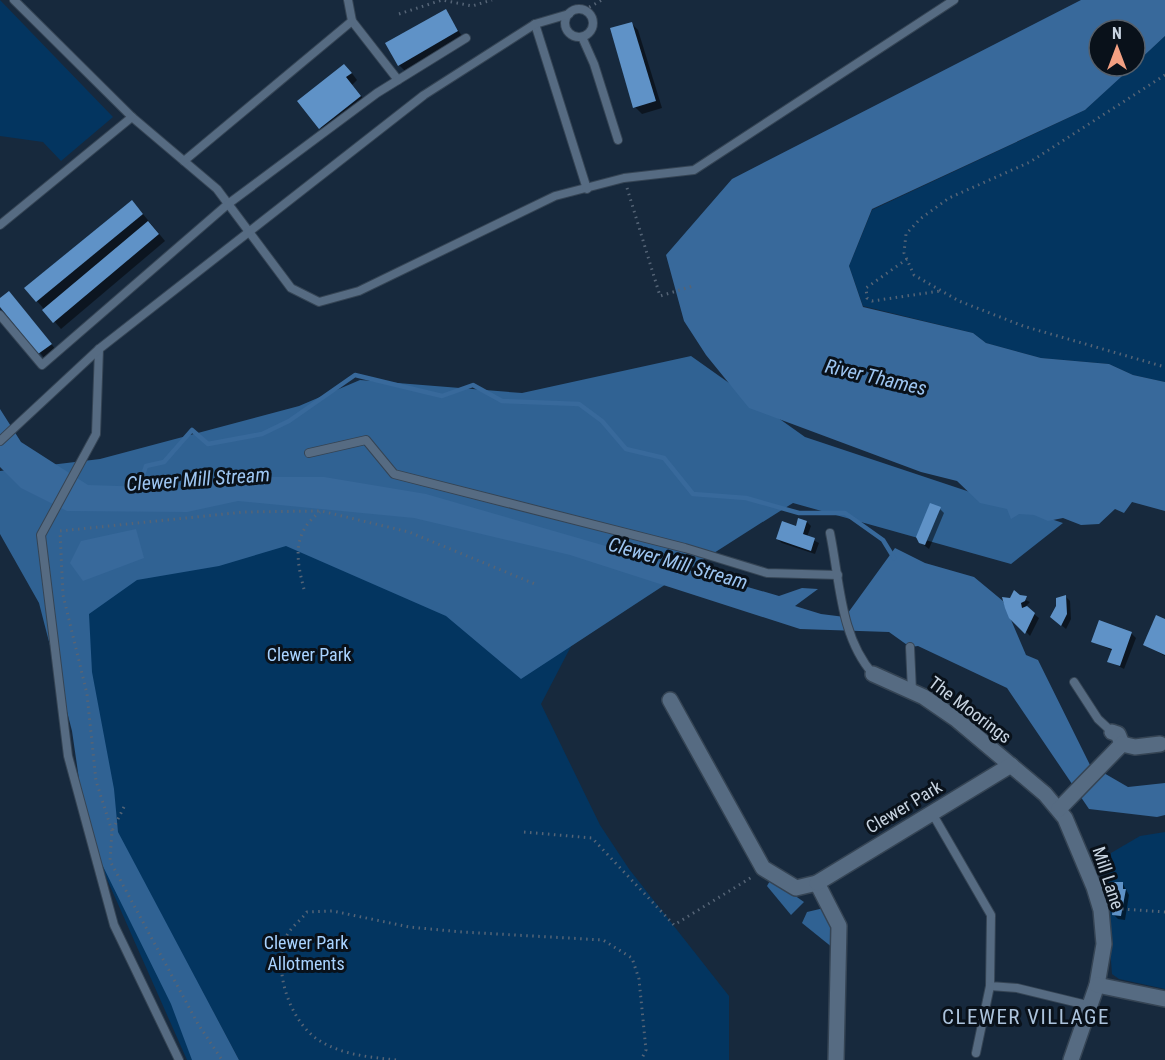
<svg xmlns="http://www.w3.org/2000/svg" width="1165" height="1060" viewBox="0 0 1165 1060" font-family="'Roboto Condensed',sans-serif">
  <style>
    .green { fill: #033560 }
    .forest { fill: #306293 }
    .water { fill: #38699b }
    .shadow { fill: #0007 }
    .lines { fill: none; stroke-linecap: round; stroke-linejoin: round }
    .stream { stroke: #38699b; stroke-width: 4.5 }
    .building { fill: #5f92c7 }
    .lane-casing { stroke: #354454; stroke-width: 10 }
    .street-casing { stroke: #354454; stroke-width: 18 }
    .path { stroke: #556476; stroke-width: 3; stroke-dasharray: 1.5 4.5; stroke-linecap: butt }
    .lane { stroke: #566b82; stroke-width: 8 }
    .street { stroke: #566b82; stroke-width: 15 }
    .labels { text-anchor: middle; stroke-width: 6; stroke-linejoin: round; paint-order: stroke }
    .park-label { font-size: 18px; fill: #a9d3ff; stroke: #09111a }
    .street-label { font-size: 18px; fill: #c8d4e1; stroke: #09111a }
    .water-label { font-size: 20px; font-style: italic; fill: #9dc5f1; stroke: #09111a }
    .quarter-label { font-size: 21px; letter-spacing: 1.5px; fill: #acc3dc; stroke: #09111a }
  </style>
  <rect width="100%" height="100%" fill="#17293d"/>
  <g class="green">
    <polygon points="0,0 113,117 61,161 43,142 0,136"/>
    <polygon points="1165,36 1165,382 1133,375 1109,364 1041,358 986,343 973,333 863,306 849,266 872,210 1085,110"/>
    <polygon points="295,453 581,627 541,704 600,825 629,869 729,996 729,1060 239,1060 123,843 218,1060 187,1060 87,834 63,544"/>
    <polygon points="1165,832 1165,989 1119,979 1112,974 1107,909 1111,853 1140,836"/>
  </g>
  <g class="forest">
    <path d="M691,356L805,437L1063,523L1011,564L793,503C701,560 612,620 521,679L446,616L286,546L219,566L137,580L89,614L92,672L114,789L118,832L239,1060H192L171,1004L87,834L72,731L39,603L0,534V471L100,459L299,406L360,380L522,393Z"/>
    <polygon points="771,879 804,902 791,915 767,886"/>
    <polygon points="824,908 832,925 833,948 802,923 807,912"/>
  </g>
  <g class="water">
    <polygon points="1081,0 1165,0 1165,36 1135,64 1135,30 1099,30 1099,66 1133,66 1085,110 872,209 849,266 863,307 973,333 986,343 1041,358 1109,364 1133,375 1165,382 1165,511 1132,502 1124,513 1115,509 1099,524 1081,525 1063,518 1048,521 1034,515 1019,514 1011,519 1007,509 980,503 957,481 921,472 749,408 706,355 684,321 666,255 732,179"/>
    <polygon points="0,409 21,442 88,485 147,487 229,477 324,477 426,494 779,596 802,588 818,589 795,606 821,614 845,617 895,548 925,563 974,577 1003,601 1026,655 1038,660 1090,765 1128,787 1165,783 1165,815 1157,817 1089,809 1007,688 918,646 910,647 889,632 800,629 570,555 414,518 238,501 187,512 67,511 21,488 0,467"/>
    <polygon points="136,529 144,558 83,581 70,563 81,541"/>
  </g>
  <g class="shadow">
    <polygon points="445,11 464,39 406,72 399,65"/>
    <polygon points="631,23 638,30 662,108 642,114 635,107"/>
    <polygon points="351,72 357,80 352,85 367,103 327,135 299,101"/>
    <polygon points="138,208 165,241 61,329 37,301"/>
    <polygon points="0,300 15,300 57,351 46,360 0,305"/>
    <polygon points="940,509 944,513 929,549 920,542"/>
    <polygon points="807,522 811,526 807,537 819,543 815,554 782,543 777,539"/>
    <polygon points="1019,597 1030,602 1025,607 1039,618 1030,636 1009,614 1011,599"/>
    <polygon points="1066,597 1070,601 1071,619 1066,629 1052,617"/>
    <polygon points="1165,620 1165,656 1145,645"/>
    <polygon points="1131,633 1136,638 1124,669 1109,661 1113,651 1093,641"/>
    <polygon points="1123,884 1129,895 1125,920 1118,919 1114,915 1114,908 1110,904"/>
  </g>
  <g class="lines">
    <polyline class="stream" points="138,490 146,466 164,462 192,430 208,444 262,434 289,421 355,375 442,396 473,385 502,401 579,404 602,421 626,449 664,458 693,494 746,498 799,513 845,513 883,540 894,558"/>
  </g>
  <g class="building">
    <polygon points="446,9 458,31 398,66 385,43"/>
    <polygon points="632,22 656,101 633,108 610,28"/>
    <polygon points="344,64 352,73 346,77 361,96 319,129 297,101"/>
    <polygon points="132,200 143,214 36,302 24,288"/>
    <polygon points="148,221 159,234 53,323 42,310"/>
    <polygon points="9,291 52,344 38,354 0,307 0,298"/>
    <polygon points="930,503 941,507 925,545 919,543 916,537"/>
    <polygon points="798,518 807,521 803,534 815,538 811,551 776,539 782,521 796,526"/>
    <polygon points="1014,590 1020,595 1027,596 1025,601 1021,603 1022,608 1027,606 1035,613 1025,634 1009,618 1005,608 1002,597 1010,598"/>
    <polygon points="1066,595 1067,614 1061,626 1050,617 1056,606 1056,598"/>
    <polygon points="1156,615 1165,619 1165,655 1143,645"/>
    <polygon points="1099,620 1132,632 1120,666 1107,662 1112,649 1091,642"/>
    <polygon points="1114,882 1123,882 1123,889 1126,889 1121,916 1112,915 1113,905 1108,904 1109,892 1113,892"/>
  </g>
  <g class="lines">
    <defs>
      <g id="lane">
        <polyline points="14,0 132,117 217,189 291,288 319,302 359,291 555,196 624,178 694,170 954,0"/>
        <circle cx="579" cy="23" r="14"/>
        <polyline points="352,21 398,80"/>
        <polyline points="535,24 587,189"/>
        <polyline points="582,37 594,64 618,140"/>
        <polyline points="184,161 352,21 348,0"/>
        <polyline points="0,225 132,117"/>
        <polyline points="0,315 42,365 228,204 377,93 466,38"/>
        <polyline points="99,349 96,434 41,535 68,756 114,925 179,1060"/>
        <polyline points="0,441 99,349 424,95 535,24 569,14"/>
        <polyline points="309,453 366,440 394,474 685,548 767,573 838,575"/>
        <path d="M830,533C840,581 840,637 873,674"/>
        <polyline points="910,647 912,691"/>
        <polyline points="1074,682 1098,719 1112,732"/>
        <polyline points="932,813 991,915 990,986 1017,988 1091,1006"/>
        <polyline points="976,1053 990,986"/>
      </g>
      <g id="street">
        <polyline points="873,674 924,697 956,719 1045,794 1065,818 1094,887 1101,910 1104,944 1097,985 1071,1060"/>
        <polyline points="670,700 763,868 796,888 817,883 839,926 836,1060"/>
        <polyline points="1112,732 1118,734 1122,744"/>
        <polyline points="1059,809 1122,744 1135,747 1160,744"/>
        <polyline points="817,883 1011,765"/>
        <polyline points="1097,985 1165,999"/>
      </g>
    </defs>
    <use href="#lane" class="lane-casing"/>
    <use href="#street" class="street-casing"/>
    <g class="path">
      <polyline points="584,10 602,0"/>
      <polyline points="399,14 442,0 472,6 492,0"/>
      <polyline points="1165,75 1030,162 949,198 920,219 906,234 904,253 914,275 959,301 1023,326 1165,367"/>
      <polyline points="627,188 660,296 693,286"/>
      <polyline points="907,259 866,288 867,298 872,301 940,291"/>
      <path d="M304,589C296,559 292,533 320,512"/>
      <polyline points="124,807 112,831 110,861 198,1024 222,1060"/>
      <polyline points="112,831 96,781 87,694 63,595 60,531 244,512 321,511 409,532 535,584"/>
      <polyline points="524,832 592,838 674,925 752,877"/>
      <polyline points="1122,909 1165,912"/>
      <path d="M396,1060C369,1057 343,1055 320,1041C290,1023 272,969 286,937C290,928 301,920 307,912L333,911L409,927L462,932L603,940L632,958L639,979L646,1050L641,1060"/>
    </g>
    <use href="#lane" class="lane"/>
    <use href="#street" class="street"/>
  </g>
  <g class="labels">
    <g class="park-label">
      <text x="309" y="661">Clewer Park</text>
      <text x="306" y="949">Clewer Park<tspan x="306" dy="21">Allotments</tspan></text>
    </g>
    <g class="street-label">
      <text transform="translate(970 710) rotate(37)" y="6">The Moorings</text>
      <text transform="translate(904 807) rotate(-31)" y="6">Clewer Park</text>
      <text transform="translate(1108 878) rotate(72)" y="6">Mill Lane</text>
    </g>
    <g class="water-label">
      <text transform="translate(876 377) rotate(13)" y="7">River Thames</text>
      <text transform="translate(198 479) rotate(-4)" y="7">Clewer Mill Stream</text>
      <text transform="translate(678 563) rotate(16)" y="7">Clewer Mill Stream</text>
    </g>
    <g class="quarter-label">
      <text x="1026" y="1024">CLEWER VILLAGE</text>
    </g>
  </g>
  <g transform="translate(1117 48)"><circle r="28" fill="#09111a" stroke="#555f6a" stroke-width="1.5"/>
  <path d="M0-4.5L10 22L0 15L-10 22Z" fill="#f3a082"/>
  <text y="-9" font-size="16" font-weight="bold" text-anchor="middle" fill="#c8d4e1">N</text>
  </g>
</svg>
